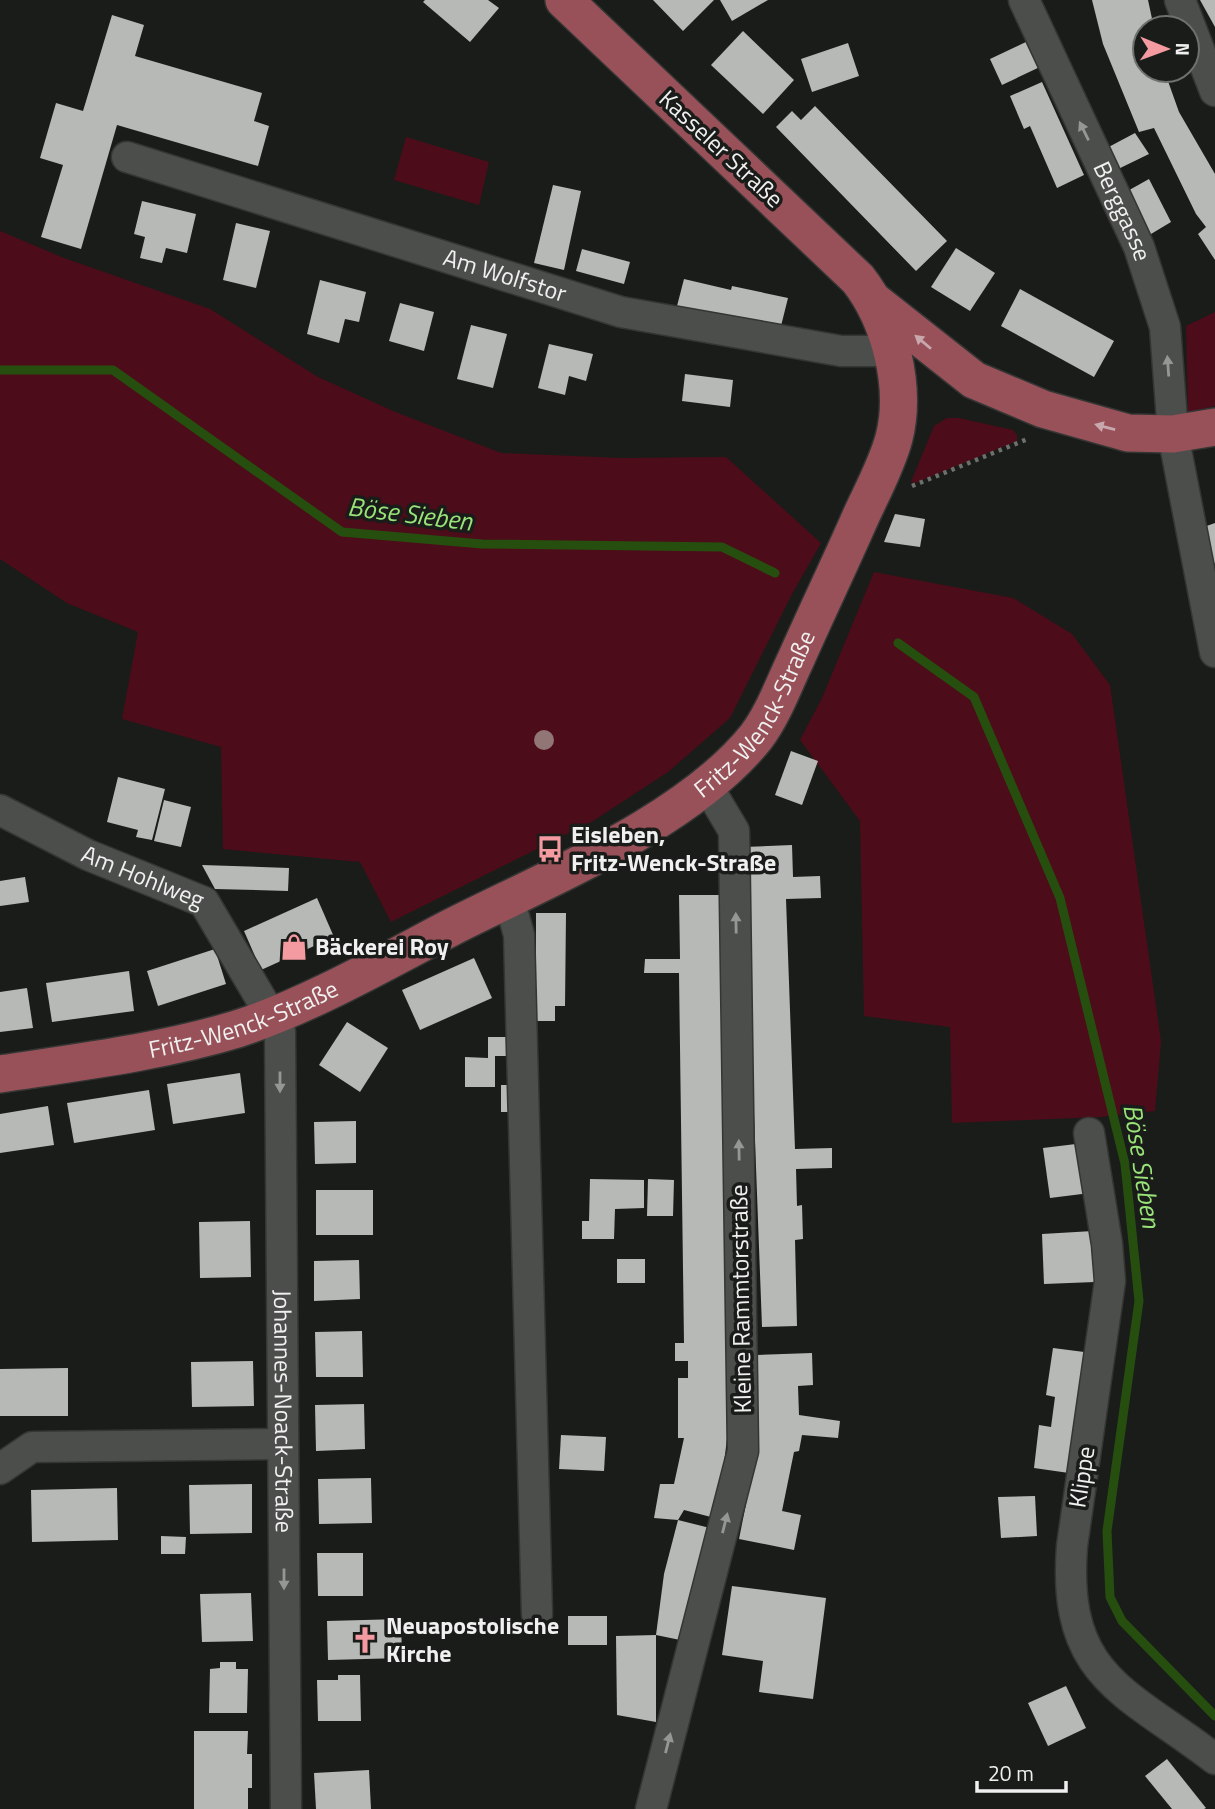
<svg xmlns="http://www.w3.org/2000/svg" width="1215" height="1809" viewBox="0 0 1215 1809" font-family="'Titillium Web',sans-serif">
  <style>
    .green { fill: #4d0c19 }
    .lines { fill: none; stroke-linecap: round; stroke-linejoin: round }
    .stream { stroke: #264f0f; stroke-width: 9 }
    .building { fill: #b7b9b6 }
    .minor-casing { stroke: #353634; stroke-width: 33 }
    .major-casing { stroke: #353634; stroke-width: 40 }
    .path { stroke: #6e706e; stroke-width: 4.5; stroke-dasharray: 3.5 5; stroke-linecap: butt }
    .minor { stroke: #4c4e4c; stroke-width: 30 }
    .major { stroke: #985159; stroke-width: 37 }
    .tree { fill: #927575 }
    .oneway { fill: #959795 }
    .oneway2 { fill: #c8a8ac }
    .labels { text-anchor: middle; stroke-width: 7; stroke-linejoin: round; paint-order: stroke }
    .street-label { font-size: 24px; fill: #eff0ef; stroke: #1a1c1a }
    .poi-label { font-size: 24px; font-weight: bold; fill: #eff0ef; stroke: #1a1c1a; text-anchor: start }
    .water-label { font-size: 26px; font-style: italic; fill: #99e379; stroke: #1a1c1a }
  </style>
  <rect width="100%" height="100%" fill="#1a1c1a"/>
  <g class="green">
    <polygon points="406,137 489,162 479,205 394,180"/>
    <polygon points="0,231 64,258 210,309 318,377 393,411 501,453 620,458 726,457 821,543 792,594 730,718 668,772 593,821 391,922 360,862 223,849 221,747 122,719 138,632 67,603 0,559"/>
    <polygon points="1215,312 1215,406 1188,412 1186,326"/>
    <polygon points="947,418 959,418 1013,430 1017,435 1017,441 915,483 911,482 934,426"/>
    <polygon points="874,572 1013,598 1072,634 1110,685 1161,1041 1155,1111 1100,1117 952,1123 950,1027 864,1016 860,821 800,740 822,698"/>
  </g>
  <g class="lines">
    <g class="stream">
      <polyline points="0,370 113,370 342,532 482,544 722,547 775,573"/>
      <polyline points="898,643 974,697 1060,898 1125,1164 1139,1301 1107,1531 1110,1597 1122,1621 1215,1716"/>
    </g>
  </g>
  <g class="building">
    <polygon points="425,0 488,0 499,8 470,42 423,2"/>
    <polygon points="653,0 714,0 683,31"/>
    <polygon points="720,0 768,0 732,21"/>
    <polygon points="1092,0 1148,0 1154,28 1145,28 1145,70 1164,70 1179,112 1215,174 1215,260 1198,234 1206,227 1196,214 1154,128 1139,132 1103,44"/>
    <polygon points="1200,0 1215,0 1215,27"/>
    <polygon points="112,15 144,25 135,56 262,93 254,121 269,126 258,166 117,125 81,249 41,237 63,165 40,158 56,103 83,111"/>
    <polygon points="743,31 794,80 763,114 711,65"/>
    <polygon points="1030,40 1042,66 1002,85 990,59"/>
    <polygon points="848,43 859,76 812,92 801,59"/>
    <polygon points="1042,82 1084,175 1057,188 1030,126 1024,129 1010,96"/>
    <polygon points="815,106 947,241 916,271 776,127 792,111 801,120"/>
    <polygon points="1135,133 1149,154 1112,172 1103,150"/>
    <polygon points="1149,179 1171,222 1146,237 1124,193"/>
    <polygon points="553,185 581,191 564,270 534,263"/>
    <polygon points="142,201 196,214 187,253 166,248 162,263 140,258 145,237 134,234"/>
    <polygon points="236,223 270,231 256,288 223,280"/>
    <polygon points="956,248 995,273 970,311 931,287"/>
    <polygon points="582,249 630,262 624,284 576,271"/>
    <polygon points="684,279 731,290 732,286 788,298 781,326 677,306"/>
    <polygon points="320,280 366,292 359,322 345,319 339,343 307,334"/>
    <polygon points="1020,289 1114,341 1094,377 1001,326"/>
    <polygon points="400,303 434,312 424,351 389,341"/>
    <polygon points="471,325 507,334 493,388 457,379"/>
    <polygon points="549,344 593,354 586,381 569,376 565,395 538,388"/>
    <polygon points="685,374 733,380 730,407 682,401"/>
    <polygon points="895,514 925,519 920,547 884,542"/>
    <polygon points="1215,523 1215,565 1201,528"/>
    <polygon points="791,751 818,761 802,805 775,795"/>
    <polygon points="118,777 165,789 152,840 136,837 138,830 107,822"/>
    <polygon points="164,800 191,807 181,847 154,841"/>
    <polygon points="792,845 793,877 820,876 821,898 786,899 795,1149 832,1148 832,1168 796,1169 797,1206 802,1205 803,1239 795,1240 797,1326 762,1327 744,847"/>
    <polygon points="202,865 289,868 288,891 215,889"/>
    <polygon points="25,877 29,902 0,906 0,881"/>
    <polygon points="679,895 723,895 727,1438 723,1472 711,1517 684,1510 678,1520 654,1518 660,1484 674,1484 684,1438 678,1438 678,1378 688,1378 688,1361 675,1361 675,1343 684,1343 679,973 644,973 645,959 680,959"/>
    <polygon points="317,898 334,937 261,970 244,931"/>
    <polygon points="536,913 566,913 565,1006 555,1006 555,1021 526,1021 526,1006 536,1006"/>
    <polygon points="215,949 226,984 158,1006 147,971"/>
    <polygon points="474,958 492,998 420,1030 402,990"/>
    <polygon points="129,971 134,1011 52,1022 46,983"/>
    <polygon points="27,988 33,1028 0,1032 0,992"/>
    <polygon points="347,1022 388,1048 360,1092 319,1065"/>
    <polygon points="488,1037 515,1037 514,1056 495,1056 495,1087 465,1087 465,1057 488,1058"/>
    <polygon points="240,1073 245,1113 173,1124 167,1084"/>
    <rect x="501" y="1085" width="17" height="27"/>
    <polygon points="149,1090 155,1130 74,1143 67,1103"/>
    <polygon points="48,1106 54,1145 0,1153 0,1114"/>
    <polygon points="356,1121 356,1163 315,1164 314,1122"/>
    <polygon points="1084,1143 1090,1193 1050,1198 1043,1148"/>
    <polygon points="590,1179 644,1180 644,1208 615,1209 614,1239 582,1239 582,1221 589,1221"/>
    <polygon points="648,1179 674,1180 673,1216 647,1216"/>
    <rect x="316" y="1190" width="57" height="45"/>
    <polygon points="250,1221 251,1277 200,1278 199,1222"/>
    <polygon points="1093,1231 1095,1282 1044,1284 1042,1234"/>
    <rect x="617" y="1259" width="28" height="24"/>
    <polygon points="359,1260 360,1299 314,1301 314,1261"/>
    <polygon points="362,1331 363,1377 316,1377 315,1332"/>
    <polygon points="1053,1348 1092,1353 1076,1474 1034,1468 1039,1425 1051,1427 1055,1397 1046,1395"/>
    <polygon points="812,1353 813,1385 798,1386 799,1415 840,1421 838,1438 802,1435 799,1451 794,1452 782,1511 801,1515 794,1550 739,1539 758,1444 757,1355"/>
    <polygon points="253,1361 254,1406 192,1407 191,1362"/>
    <polygon points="68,1368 68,1416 0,1416 0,1369"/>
    <polygon points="364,1404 365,1449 316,1451 315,1405"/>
    <polygon points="561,1435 606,1437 604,1471 559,1469"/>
    <polygon points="371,1478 372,1523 319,1524 318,1479"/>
    <polygon points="252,1484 252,1533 190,1534 189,1485"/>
    <polygon points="117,1488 118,1540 32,1542 31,1490"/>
    <polygon points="1035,1496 1037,1536 1001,1538 998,1497"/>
    <polygon points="678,1520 710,1528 685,1641 656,1635 664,1574"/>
    <polygon points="161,1536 186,1537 185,1554 161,1554"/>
    <polygon points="317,1553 363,1553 363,1596 318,1596"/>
    <polygon points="732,1586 826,1598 813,1699 759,1692 763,1661 722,1655"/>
    <polygon points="251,1593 253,1641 202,1642 200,1594"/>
    <rect x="568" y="1616" width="39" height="29"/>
    <polygon points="401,1619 402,1658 328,1660 327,1621"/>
    <polygon points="656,1635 656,1722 617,1715 616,1636"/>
    <polygon points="220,1662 236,1662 236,1669 248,1669 247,1713 209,1713 210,1669 220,1668"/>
    <polygon points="338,1675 360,1675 361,1721 318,1721 317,1680 338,1680"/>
    <polygon points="1066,1686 1086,1728 1048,1746 1028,1703"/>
    <polygon points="194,1731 248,1731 247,1754 252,1754 252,1788 248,1788 248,1809 194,1809"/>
    <polygon points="1167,1759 1206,1808 1204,1809 1172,1809 1145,1776"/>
    <polygon points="369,1770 371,1809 316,1809 314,1773"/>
  </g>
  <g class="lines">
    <defs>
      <g id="minor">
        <path id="s1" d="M1024,0L1139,247L1165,327L1173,434L1215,652"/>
        <polyline points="1180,0 1215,91"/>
        <path id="s2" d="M127,157L621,312L841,351H891"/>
        <path id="s3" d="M0,810L88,855L204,902L280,1031L286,1809"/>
        <polyline points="509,899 519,935 537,1614"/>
        <path d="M1089,1133L1107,1244L1110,1281L1072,1546C1062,1677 1125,1690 1215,1759"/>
        <polyline points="0,1469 32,1447 283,1444"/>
        <polyline points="651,1809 743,1451 734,831 706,784"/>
      </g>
      <g id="major">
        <polyline points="875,302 974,380 1043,409 1128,433 1173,434 1215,427"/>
        <path id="s4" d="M0,1074C79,1062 161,1052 237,1029C306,1007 385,962 450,928C546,879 688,822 756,737C773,715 784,684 796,659C816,614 837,570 857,525C869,497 886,468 894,438C907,387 890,320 858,279L564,0"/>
      </g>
    </defs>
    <use href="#minor" class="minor-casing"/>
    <use href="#major" class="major-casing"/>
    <polyline class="path" points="912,486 1030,438"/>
    <use href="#minor" class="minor"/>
    <use href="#major" class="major"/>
  </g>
  <circle class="tree" cx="544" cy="740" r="10"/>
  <defs><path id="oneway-solid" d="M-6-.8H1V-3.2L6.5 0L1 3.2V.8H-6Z" transform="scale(1.75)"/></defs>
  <g class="oneway">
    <use href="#oneway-solid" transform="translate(1084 131) rotate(-116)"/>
    <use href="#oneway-solid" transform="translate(1168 366) rotate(-94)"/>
    <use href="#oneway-solid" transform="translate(736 923) rotate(-91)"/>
    <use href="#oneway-solid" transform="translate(280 1082) rotate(90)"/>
    <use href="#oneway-solid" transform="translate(739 1150) rotate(-91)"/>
    <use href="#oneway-solid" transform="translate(725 1523) rotate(-76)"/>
    <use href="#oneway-solid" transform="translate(284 1579) rotate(90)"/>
    <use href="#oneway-solid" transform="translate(668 1743) rotate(-76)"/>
  </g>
  <g class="oneway2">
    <use href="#oneway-solid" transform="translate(923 342) rotate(-140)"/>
    <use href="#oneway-solid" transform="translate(1105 427) rotate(-165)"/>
  </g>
  <defs>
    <symbol id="bus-bare" viewBox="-9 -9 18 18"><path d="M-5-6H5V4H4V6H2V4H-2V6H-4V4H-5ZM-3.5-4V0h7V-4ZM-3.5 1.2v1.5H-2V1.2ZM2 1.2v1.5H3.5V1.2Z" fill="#f49aa1" stroke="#1a1c1a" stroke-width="2.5" paint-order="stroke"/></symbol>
    <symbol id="shop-bare" viewBox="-9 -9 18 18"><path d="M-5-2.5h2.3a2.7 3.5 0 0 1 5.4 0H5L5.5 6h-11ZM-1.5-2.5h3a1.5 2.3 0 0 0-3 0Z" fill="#f49aa1" stroke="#1a1c1a" stroke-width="2.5" paint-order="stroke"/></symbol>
    <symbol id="church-bare" viewBox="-9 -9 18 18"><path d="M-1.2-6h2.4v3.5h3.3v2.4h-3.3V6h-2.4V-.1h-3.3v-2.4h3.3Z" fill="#f49aa1" stroke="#1a1c1a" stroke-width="2.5" paint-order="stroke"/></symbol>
  </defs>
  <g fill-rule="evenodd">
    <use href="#bus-bare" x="531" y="830" width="38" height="38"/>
    <use href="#shop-bare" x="275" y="928" width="38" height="38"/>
    <use href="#church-bare" x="346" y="1621" width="38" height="38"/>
  </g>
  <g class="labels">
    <g class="street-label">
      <text transform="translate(721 149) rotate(43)" y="8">Kasseler Straße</text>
      <text dy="8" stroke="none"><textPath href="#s1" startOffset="233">Berggasse</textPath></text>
      <text dy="8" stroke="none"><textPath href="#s2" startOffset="396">Am Wolfstor</textPath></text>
      <text dy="8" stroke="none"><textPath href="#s4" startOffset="859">Fritz-Wenck-Straße</textPath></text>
      <text dy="8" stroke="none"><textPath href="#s3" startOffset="158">Am Hohlweg</textPath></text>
      <text dy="8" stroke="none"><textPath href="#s4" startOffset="250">Fritz-Wenck-Straße</textPath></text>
      <text transform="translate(741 1299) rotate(-91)" y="8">Kleine Rammtorstraße</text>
      <text dy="8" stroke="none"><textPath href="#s3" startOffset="754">Johannes-Noack-Straße</textPath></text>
      <text transform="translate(1082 1477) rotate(-81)" y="8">Klippe</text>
    </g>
    <g class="poi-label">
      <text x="571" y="843">Eisleben,<tspan x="571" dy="28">Fritz-Wenck-Straße</tspan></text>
      <text x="315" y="955">Bäckerei Roy</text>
      <text x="386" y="1634">Neuapostolische<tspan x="386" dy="28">Kirche</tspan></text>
    </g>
    <g class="water-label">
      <text transform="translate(410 514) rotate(7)" y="9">Böse Sieben</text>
      <text transform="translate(1142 1166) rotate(81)" y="9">Böse Sieben</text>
    </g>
  </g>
  <g transform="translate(1166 49) rotate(91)"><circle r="33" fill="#1a1c1a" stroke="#6f716f" stroke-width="2"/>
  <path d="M0-5L12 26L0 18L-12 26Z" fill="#f49aa1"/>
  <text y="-10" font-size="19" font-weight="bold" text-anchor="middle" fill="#eff0ef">N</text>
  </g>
  <path d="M977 1781v10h89v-10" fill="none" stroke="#eff0ef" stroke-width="3.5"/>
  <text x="988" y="1781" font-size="21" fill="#eff0ef" stroke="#1a1c1a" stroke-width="5" paint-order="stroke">20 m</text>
</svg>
